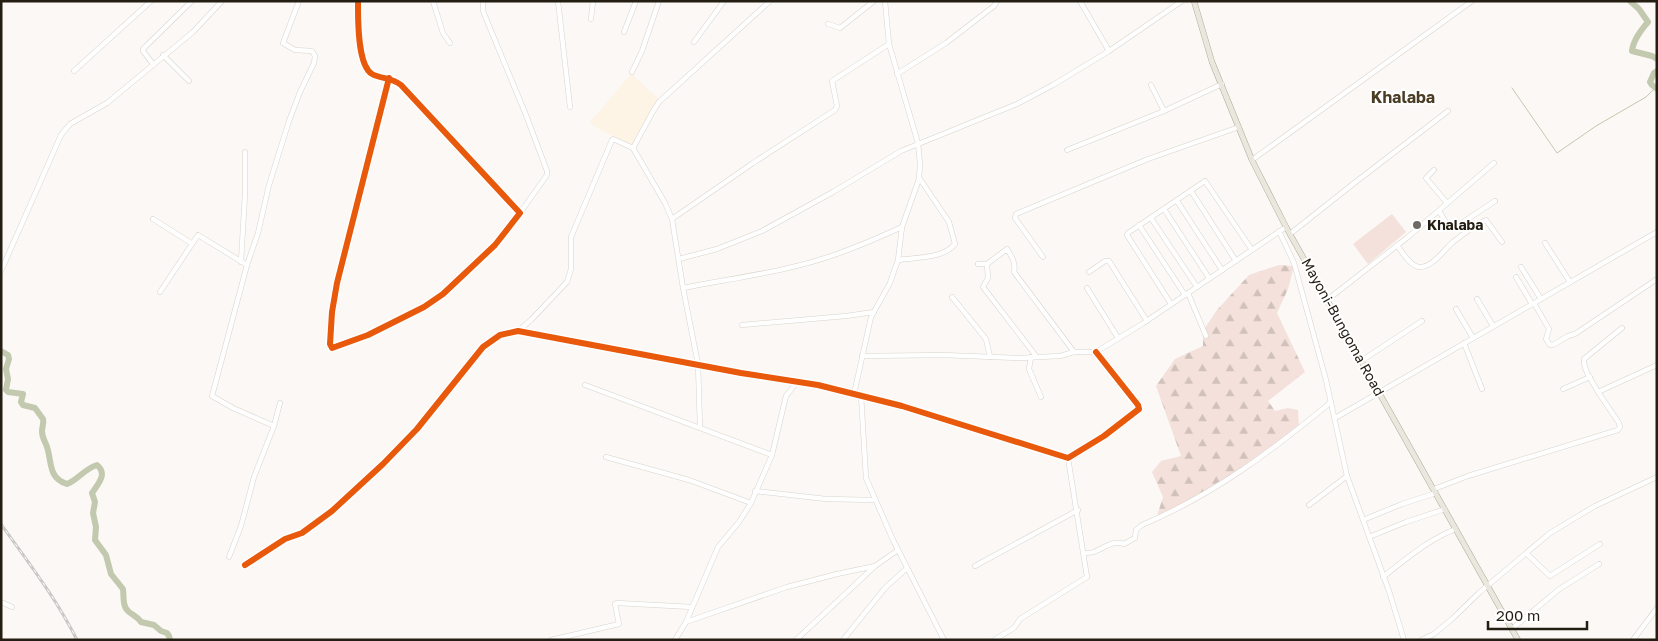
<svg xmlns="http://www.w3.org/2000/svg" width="1658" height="641" viewBox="0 0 1658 641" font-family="'Golos Text',sans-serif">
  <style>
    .built { fill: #fdf4e6 }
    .grass { fill: #f4e1db }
    .forest { fill: url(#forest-firs) }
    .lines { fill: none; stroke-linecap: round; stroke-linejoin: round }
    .stream { stroke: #c2c9ae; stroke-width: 1 }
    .river { stroke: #c2c9ae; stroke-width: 6 }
    .minor-casing { stroke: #d9d4cd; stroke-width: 5.5 }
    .major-casing { stroke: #aea998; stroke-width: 6 }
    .minor { stroke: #fefefe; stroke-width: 4.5 }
    .major { stroke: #eae8de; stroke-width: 5 }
    .rail-casing { stroke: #c9c8c6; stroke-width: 3 }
    .rail { stroke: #fff; stroke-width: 1; stroke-dasharray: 4; stroke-linecap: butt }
    .cycleway-casing { stroke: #fff; stroke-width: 9 }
    .cycleway { stroke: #e8590c; stroke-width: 6 }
    .poi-dot { fill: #6f6a61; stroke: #fff; stroke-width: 2 }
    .labels { text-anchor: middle; stroke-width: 4; stroke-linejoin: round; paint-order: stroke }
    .poi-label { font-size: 14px; font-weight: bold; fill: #241d12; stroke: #fff; text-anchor: start }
    .street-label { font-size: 14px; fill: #241d12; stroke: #fff }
    .quarter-label { font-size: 16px; font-weight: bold; fill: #4b3c23; stroke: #fff }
  </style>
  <defs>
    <pattern id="forest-firs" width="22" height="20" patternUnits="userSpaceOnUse" patternTransform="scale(1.25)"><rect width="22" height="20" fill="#f4e1db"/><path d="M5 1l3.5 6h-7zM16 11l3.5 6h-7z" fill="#d1c1bb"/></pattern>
  </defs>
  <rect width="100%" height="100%" fill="#fbf8f5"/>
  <polygon class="built" points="631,74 660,100 632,147 589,123"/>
  <polygon class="grass" points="1392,214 1406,232 1368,264 1353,244"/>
  <polygon class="forest" points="1279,265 1294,266 1288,289 1277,313 1305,372 1268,401 1275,411 1288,408 1298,410 1299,427 1206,493 1156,519 1163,497 1152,472 1161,461 1181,456 1156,386 1175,359 1203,346 1203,331 1217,310 1249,275"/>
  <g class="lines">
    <polyline class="stream" points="1512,88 1557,153 1596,126 1646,97 1655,88"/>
    <g class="river">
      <path d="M1630,1L1639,9L1648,22C1641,30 1633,40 1632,51L1652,56L1657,59"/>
      <polyline points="1657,71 1654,73 1650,82 1652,85 1657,89"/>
      <path d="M1,351L8,355L9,359L6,369L8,379L6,390L8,392L23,394L21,402L23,405L35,408L43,419C44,424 42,427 42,431C42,438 45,441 47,447C52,462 48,478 67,484C78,480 84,469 97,465C108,474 98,484 92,493L95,502L93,513L96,527L95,540L106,555L111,574L123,589C124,597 122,606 129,612C134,616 137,616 141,622L154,625L161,631L167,633L169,636L170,640"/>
    </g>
    <defs>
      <g id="minor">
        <path d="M358,1C358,17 357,65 372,74C381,79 391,77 401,85L520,213L495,245L443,294L424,307L368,335L332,348L330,344L332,312L337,283L389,78"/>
        <polyline points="433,1 443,33 450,43"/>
        <polyline points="483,1 483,11 487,21 526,115 547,171 547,175 520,213"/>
        <polyline points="558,1 570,107"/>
        <polyline points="1080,1 1109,51"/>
        <polyline points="591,19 593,1"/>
        <polyline points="828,24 840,28 874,1"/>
        <polyline points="624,32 636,1"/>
        <polyline points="694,42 724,1"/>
        <polyline points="163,55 189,81"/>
        <polyline points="153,64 143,51 143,49 192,1"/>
        <polyline points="74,71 151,1"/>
        <polyline points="632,72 642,51 659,1"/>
        <polyline points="897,74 946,43 994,6 997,1"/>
        <polyline points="1151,85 1164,111 1222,84"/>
        <polyline points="633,148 652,113 659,102 770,1"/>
        <polyline points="1067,150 1164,111"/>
        <polyline points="1252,160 1472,1"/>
        <polyline points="1434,170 1426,178 1447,203"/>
        <polyline points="1191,191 1236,261"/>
        <polyline points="1177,201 1222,270"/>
        <polyline points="1164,209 1209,278"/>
        <polyline points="1439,211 1449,227 1454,228 1495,201"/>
        <polyline points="1151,218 1197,287"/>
        <polyline points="153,219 191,243"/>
        <polyline points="672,219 753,163 835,110 837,106 832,81 889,44"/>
        <polyline points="1139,225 1185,295"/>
        <polyline points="1279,231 1294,263 1326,380 1347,476 1389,591 1404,640"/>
        <polyline points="1290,234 1353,184 1448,111"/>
        <polyline points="1545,243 1570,282"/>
        <path d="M1397,245C1402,252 1410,266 1419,267C1432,268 1444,250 1453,242C1462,235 1475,225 1486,220L1502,242"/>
        <polyline points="1043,257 1015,218 1016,214 1148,159 1239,127"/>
        <polyline points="679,259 717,249 762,231 833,192 901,151 1017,104 1053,85 1109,51 1182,1"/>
        <path d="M898,260C916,257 943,259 955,244L949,222L920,179"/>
        <polyline points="241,262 245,194 245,152"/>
        <path d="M978,264H987L1007,249C1012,257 1016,263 1014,272L1074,352"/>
        <polyline points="987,264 988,278 983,287 1036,356"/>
        <polyline points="1521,267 1541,299"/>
        <polyline points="1,271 61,135 70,124 107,103 193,32 222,1"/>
        <polyline points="1089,272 1105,261 1109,261 1147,321"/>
        <polyline points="1516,277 1532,304"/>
        <path d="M683,288C733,278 786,272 834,255C857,247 880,237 902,227"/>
        <polyline points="1087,288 1118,338"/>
        <polyline points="160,292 198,235 247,265"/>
        <polyline points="1188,293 1206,336"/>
        <polyline points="952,297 986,339 990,357"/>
        <polyline points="1477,299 1493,326"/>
        <polyline points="1327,300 1408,237 1494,163"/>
        <polyline points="1534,303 1549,329 1546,339 1550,345 1553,345 1568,336 1575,334 1657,279"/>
        <polyline points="1171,304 1127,235 1128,233 1205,181 1252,250"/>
        <polyline points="1456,309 1473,338"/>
        <polyline points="742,325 846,316 874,312"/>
        <polyline points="518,331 531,320 567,282 571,269 571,237 612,140 613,139 633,148 665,203 672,219 683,288 698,364 700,427"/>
        <polyline points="1464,343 1482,389"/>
        <polyline points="862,356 943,355 1020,358 1060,356 1074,352 1096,352 1142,324 1286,227"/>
        <polyline points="1031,357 1029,369 1041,397"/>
        <polyline points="1361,361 1422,321"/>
        <polyline points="585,385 772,455"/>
        <polyline points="1563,389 1590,377"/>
        <path d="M1598,392C1593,382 1583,370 1584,359L1622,328"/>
        <polyline points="854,394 871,317 890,283 893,274 898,260 902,227 919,179 920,164 918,143 889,44 885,1"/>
        <polyline points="861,395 866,478 893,540 944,640"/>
        <polyline points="1335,418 1657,232"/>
        <polyline points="274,426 280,403"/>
        <polyline points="606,457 689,480 751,503"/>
        <polyline points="1434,489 1468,476 1618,430 1620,427 1619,423 1598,392 1657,365"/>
        <polyline points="755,491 826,499 874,500"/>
        <polyline points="1309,505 1347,476"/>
        <polyline points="1363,520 1402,504 1436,493"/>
        <polyline points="1369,537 1406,522 1445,509"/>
        <path d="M1084,553C1088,553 1093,553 1096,551C1106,547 1113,540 1124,544L1135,538L1136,530L1142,525C1213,495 1272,451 1331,402"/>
        <polyline points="1527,554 1550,576 1600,544"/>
        <polyline points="229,557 241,526 254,477 274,426 233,408 212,396 247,265 258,233 269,185 289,121 300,92 314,63 315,56 312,51 295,50 283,43 299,1"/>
        <polyline points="245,565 285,539 302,533 332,511 383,464 417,429 483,347 500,335 518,331 741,373 818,385 902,406 1068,458 1104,436 1139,409 1138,405 1096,352"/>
        <polyline points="975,566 1078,510"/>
        <path d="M1383,577C1406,559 1429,539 1456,529"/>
        <polyline points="1,602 12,607"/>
        <polyline points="686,622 787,587 837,574 875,566"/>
        <polyline points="1513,628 1558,590 1599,564"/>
        <polyline points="551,640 619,624 615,604 617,603 692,607"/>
        <polyline points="675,640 686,622 718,547 739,522 751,503 772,455 786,396 798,381"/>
        <polyline points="796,640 875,566 898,550"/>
        <polyline points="843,640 885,588 907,568"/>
        <polyline points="994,640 1014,628 1020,619 1087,577 1068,458"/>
        <polyline points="1421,640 1434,634 1452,619 1480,592 1550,533 1595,506 1657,477"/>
        <polyline points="1633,640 1657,608"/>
      </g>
      <polyline id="major" points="1194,1 1212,62 1252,160 1286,227 1518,640"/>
    </defs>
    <use href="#minor" class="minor-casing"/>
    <use href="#major" class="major-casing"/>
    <use href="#minor" class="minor"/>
    <use href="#major" class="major"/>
    <defs>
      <path id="rail" d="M1,524C28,562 56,598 77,640"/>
    </defs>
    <use href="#rail" class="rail-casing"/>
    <use href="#rail" class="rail"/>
    <defs>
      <g id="cycleway">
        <path d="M358,1C358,17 357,65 372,74C381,79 391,77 401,85L520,213L495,245L443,294L424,307L368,335L332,348L330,344L332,312L337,283L389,78"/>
        <polyline points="245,565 285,539 302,533 332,511 383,464 417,429 483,347 500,335 518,331 741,373 818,385 902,406 1068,458 1104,436 1139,409 1138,405 1096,352"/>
      </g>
    </defs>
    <use href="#cycleway" class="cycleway-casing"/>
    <use href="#cycleway" class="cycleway"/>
  </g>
  <circle class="poi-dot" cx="1417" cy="225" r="5"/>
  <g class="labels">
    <g class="poi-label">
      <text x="1427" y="230">Khalaba</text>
    </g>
    <g class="street-label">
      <text transform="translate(1343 327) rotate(61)" y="5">Mayoni-Bungoma Road</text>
    </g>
    <g class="quarter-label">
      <text x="1403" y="103">Khalaba</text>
    </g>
  </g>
  <rect width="1658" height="641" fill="none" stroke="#241d12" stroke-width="5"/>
  <path d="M1488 621v8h99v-8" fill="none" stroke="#241d12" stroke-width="2.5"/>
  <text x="1496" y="621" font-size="15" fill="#241d12" stroke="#ffffff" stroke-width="4" paint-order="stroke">200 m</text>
</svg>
